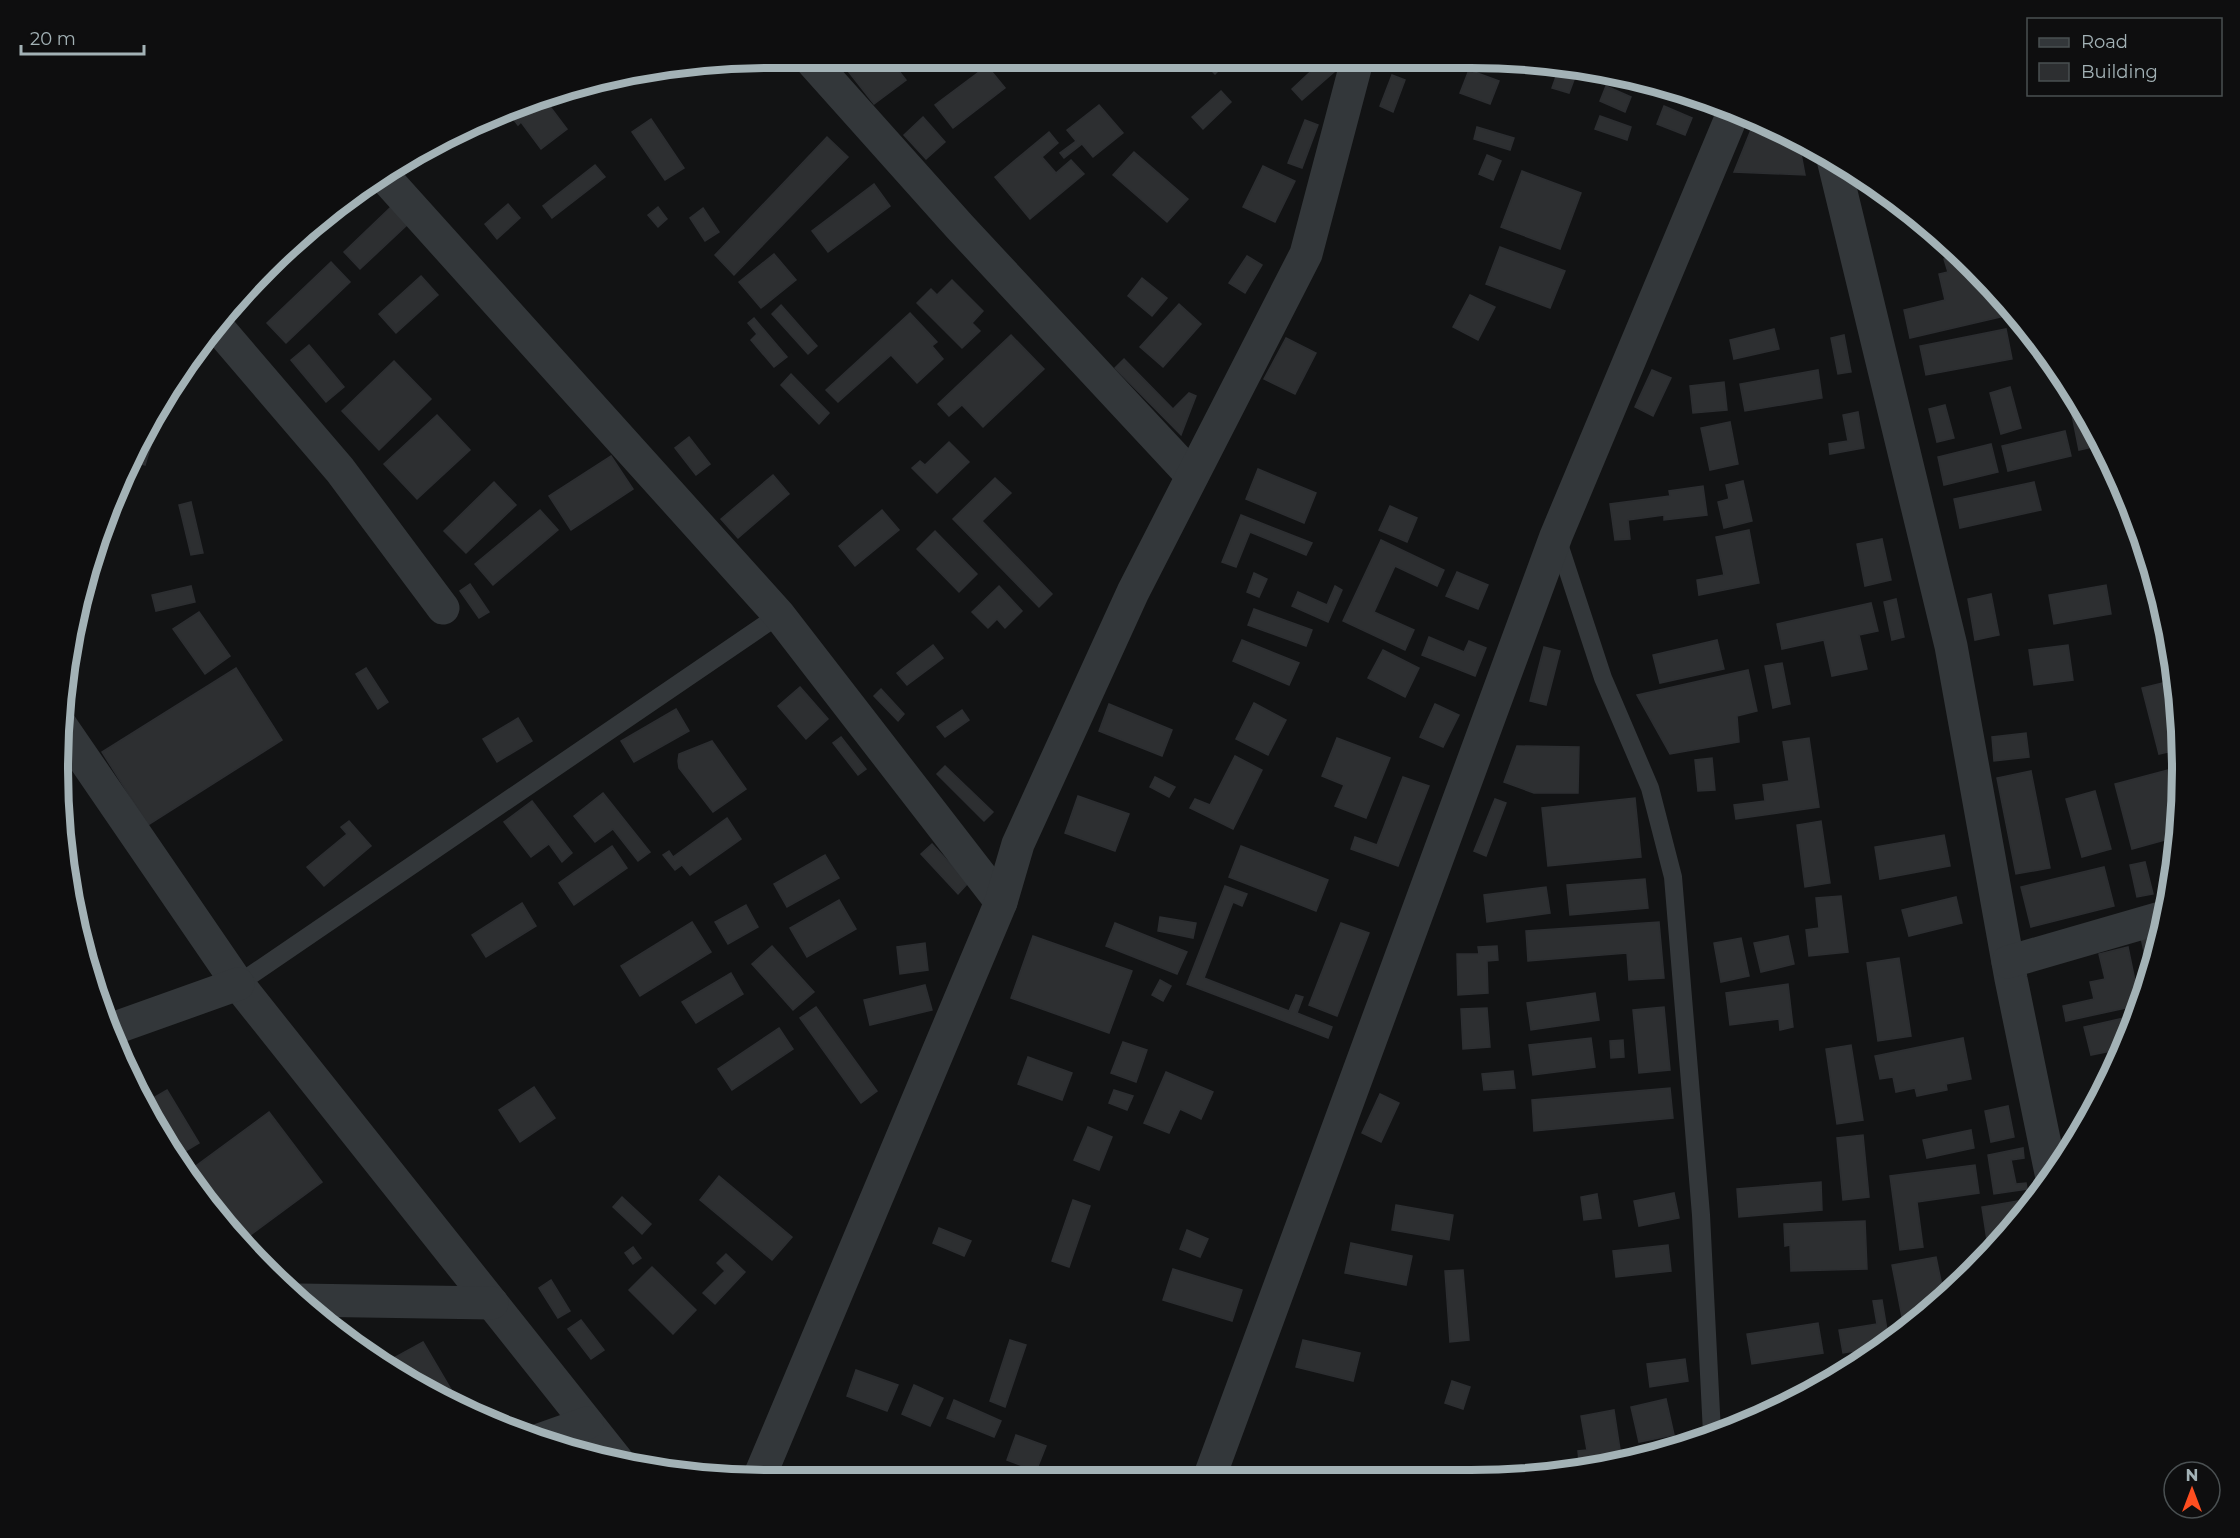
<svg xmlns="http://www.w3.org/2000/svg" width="2240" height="1538" viewBox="0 0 2240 1538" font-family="Montserrat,sans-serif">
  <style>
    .building { fill: #2d2f31; stroke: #2c2e31; stroke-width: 1.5 }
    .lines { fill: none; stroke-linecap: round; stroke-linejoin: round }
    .lane { stroke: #33373a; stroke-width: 18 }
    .street { stroke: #33373a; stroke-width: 33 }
    .rim { fill: none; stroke: #a3b2b6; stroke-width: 8 }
  </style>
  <rect width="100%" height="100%" fill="#121314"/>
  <g class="building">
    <polygon points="847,57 888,57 906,80 874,104 841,62"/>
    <polygon points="1198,57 1209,58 1232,57 1215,74"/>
    <polygon points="1323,60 1334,72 1302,100 1292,89"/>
    <polygon points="987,66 1005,88 953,128 935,105"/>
    <polygon points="1469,70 1499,81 1490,104 1460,93"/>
    <polygon points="1558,71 1575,77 1569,93 1552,88"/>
    <polygon points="1392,75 1405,80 1393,112 1380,106"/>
    <polygon points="1606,86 1631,97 1625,112 1600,101"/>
    <polygon points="1221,91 1231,102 1203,129 1192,117"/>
    <polygon points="542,96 567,129 541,149 521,122 518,125 508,112 520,103"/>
    <polygon points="1099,105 1123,133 1093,157 1082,144 1064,158 1060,153 1076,141 1067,130"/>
    <polygon points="1664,106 1692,118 1685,135 1657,124"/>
    <polygon points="1600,116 1631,127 1627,140 1595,129"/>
    <polygon points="923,117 945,142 926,159 904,135"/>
    <polygon points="651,119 684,168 665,180 632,132"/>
    <polygon points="1305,120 1318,125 1302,168 1288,163"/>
    <polygon points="1755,120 1786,131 1798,138 1805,175 1734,172"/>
    <polygon points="1477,127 1514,138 1510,150 1474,139"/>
    <polygon points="1049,132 1058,143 1042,157 1056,173 1071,160 1084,174 1030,219 995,177"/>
    <polygon points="827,137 848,157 734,275 715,255"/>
    <polygon points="1134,152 1188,199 1167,222 1113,175"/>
    <polygon points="1487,155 1501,161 1493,180 1479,174"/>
    <polygon points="595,165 605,177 552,218 543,206"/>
    <polygon points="1263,166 1295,181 1275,222 1243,207"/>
    <polygon points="1522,171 1581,193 1560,249 1501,227"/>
    <polygon points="874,184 890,206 828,252 812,231"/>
    <polygon points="508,204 520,218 497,239 485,224"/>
    <polygon points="392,206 408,224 360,269 344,252"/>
    <polygon points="658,207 667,219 658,227 648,215"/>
    <polygon points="703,208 719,232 705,241 690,218"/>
    <polygon points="1500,247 1565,271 1550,308 1486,284"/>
    <polygon points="774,254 796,280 761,308 739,282"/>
    <polygon points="1962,255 2001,298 2005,316 1910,338 1904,310 1945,300 1939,274 1948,272 1944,259"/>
    <polygon points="1247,256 1262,265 1245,293 1229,283"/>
    <polygon points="331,262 350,282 286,343 267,323"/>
    <polygon points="421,276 438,295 396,333 379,314"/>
    <polygon points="1142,278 1167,298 1152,316 1128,296"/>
    <polygon points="952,280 983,311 972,323 980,331 962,348 917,303 931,289 937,295"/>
    <polygon points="1470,295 1495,307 1478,340 1453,327"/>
    <polygon points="1179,304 1201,324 1163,367 1140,347"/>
    <polygon points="781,305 817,346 808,354 772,314"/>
    <polygon points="910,313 937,342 932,346 943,359 917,383 891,355 838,402 826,390"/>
    <polygon points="754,318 787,357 774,367 751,340 757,334 748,323"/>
    <polygon points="1774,329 1779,349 1734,359 1730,340"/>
    <polygon points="2006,329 2012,359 1926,375 1920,346"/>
    <polygon points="1011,335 1044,369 983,427 962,405 949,416 938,404"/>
    <polygon points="1844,335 1851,372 1838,374 1831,338"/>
    <polygon points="1286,338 1316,353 1295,394 1264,379"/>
    <polygon points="309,345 344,387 326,402 291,360"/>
    <polygon points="1124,359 1173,409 1189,393 1196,396 1181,435 1115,368"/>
    <polygon points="394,361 431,399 379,450 342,411"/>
    <polygon points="1652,370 1671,378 1653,416 1635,407"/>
    <polygon points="1818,370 1822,398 1745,411 1740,384"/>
    <polygon points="791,374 829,413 819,424 781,385"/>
    <polygon points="1724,382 1727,410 1693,413 1690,386"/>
    <polygon points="2010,387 2021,428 2001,434 1990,393"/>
    <polygon points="2077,399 2101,445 2079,450 2069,400"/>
    <polygon points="1945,405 1954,438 1937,442 1929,409"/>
    <polygon points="1858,412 1864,448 1830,454 1829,444 1848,441 1843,415"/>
    <polygon points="155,414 160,415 145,465 130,460"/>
    <polygon points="437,415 470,450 417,499 384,464"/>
    <polygon points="1730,422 1738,464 1710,470 1701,428"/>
    <polygon points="2065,431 2071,456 2008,471 2002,446"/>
    <polygon points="689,437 710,464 696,475 675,448"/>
    <polygon points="949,442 969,462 937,493 912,468 920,461 925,465"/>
    <polygon points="1991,444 1998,472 1944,485 1938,457"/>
    <polygon points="611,456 633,489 571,530 549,496"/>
    <polygon points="1258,469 1316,493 1304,523 1246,499"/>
    <polygon points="773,475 789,494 738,538 721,519"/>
    <polygon points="995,478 1011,493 982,521 1052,594 1039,607 953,519"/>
    <polygon points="1743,481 1752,521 1724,528 1718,502 1729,499 1726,485"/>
    <polygon points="494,482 516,505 466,553 444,531"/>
    <polygon points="2034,482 2041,510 1960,528 1954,499"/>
    <polygon points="1703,486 1707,515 1664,520 1664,515 1628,520 1630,539 1615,540 1610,504 1670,496 1669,491"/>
    <polygon points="191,502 203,553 191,555 179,505"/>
    <polygon points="1390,506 1417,518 1407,542 1379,530"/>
    <polygon points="540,510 558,530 493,585 475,564"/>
    <polygon points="882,510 899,530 855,566 839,546"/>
    <polygon points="1241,515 1312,543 1306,555 1250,532 1236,567 1222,562"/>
    <polygon points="1749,530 1759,583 1699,595 1697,580 1724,575 1716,537"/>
    <polygon points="935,531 977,574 959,592 917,549"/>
    <polygon points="1882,539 1891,580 1865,586 1857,544"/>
    <polygon points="1381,540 1444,570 1437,586 1395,566 1374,612 1414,630 1405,650 1343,621"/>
    <polygon points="1457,572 1488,585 1478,609 1446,596"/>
    <polygon points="1254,573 1267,579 1259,597 1247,592"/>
    <polygon points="470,584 489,612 479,618 460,591"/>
    <polygon points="2106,585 2111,614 2054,624 2049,595"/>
    <polygon points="191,586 195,602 156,611 152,595"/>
    <polygon points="999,586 1022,611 1005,628 997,619 988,628 972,612"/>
    <polygon points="1335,586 1342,590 1328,622 1292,606 1298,592 1327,605"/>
    <polygon points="1991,594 1999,635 1975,640 1968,599"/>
    <polygon points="1896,599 1904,637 1892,640 1884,602"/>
    <polygon points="1871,603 1878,631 1859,635 1867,669 1832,676 1824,640 1782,649 1777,624"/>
    <polygon points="1254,609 1312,630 1306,646 1248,625"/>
    <polygon points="199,612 230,656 205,674 173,629"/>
    <polygon points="1429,637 1464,652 1469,641 1486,648 1475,676 1422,655"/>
    <polygon points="1242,640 1299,663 1289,685 1233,661"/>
    <polygon points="1717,640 1724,669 1660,683 1653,655"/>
    <polygon points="933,645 943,658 907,685 897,673"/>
    <polygon points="2068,645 2073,680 2034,685 2029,650"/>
    <polygon points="1544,647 1560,651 1546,705 1530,701"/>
    <polygon points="1383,650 1419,668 1405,697 1368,678"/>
    <polygon points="1782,663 1790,704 1773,708 1765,666"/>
    <polygon points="236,668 282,740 148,825 102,752"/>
    <polygon points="366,668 388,702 378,709 356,674"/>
    <polygon points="1748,670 1757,711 1737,716 1739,742 1670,754 1637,695"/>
    <polygon points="2167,682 2181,749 2159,754 2142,688"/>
    <polygon points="800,687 828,719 806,739 778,706"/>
    <polygon points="881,689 904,714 898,721 874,696"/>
    <polygon points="1254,703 1286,720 1268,755 1236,739"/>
    <polygon points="1109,704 1172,730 1162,756 1099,731"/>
    <polygon points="1435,704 1459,715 1443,747 1420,737"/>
    <polygon points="676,709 689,731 634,762 621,741"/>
    <polygon points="962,710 969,720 945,737 937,727"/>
    <polygon points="518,718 532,741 497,762 483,739"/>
    <polygon points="2026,733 2029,757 1994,761 1992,737"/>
    <polygon points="841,737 866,769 858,775 833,743"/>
    <polygon points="1337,738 1390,758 1366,818 1335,806 1344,785 1322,776"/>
    <polygon points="1809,738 1819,807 1736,819 1734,805 1765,801 1763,785 1789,781 1783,742"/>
    <polygon points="712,741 746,789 713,812 679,768 678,761 679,754"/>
    <polygon points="1517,746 1579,747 1578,793 1534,793 1504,782"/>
    <polygon points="1235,756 1262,770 1233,829 1190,808 1195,799 1210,805"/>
    <polygon points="1712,758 1715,790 1698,791 1695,760"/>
    <polygon points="945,766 993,812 984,821 937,774"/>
    <polygon points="2183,766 2176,837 2132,849 2115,784"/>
    <polygon points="2031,771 2050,868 2016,874 1997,778"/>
    <polygon points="1155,777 1175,787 1169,797 1150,787"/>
    <polygon points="1403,777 1429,786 1398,866 1351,849 1355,837 1377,845"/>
    <polygon points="2095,791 2111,849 2082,857 2066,799"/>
    <polygon points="603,793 650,852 638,861 613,829 595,842 574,816"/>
    <polygon points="1078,796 1129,814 1115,851 1065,833"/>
    <polygon points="1635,798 1641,857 1548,866 1542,808"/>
    <polygon points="1495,799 1506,803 1486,856 1474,851"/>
    <polygon points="532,801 572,853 562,862 549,844 531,857 504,822"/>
    <polygon points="727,818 741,839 690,875 682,865 675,870 663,855 669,851 673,857"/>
    <polygon points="349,821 371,846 324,886 307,867 347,834 341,827"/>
    <polygon points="1821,821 1830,883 1805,887 1797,825"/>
    <polygon points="1944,835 1950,866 1880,879 1875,847"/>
    <polygon points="932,844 968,883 958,894 921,854"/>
    <polygon points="612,846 627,868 574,905 559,883"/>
    <polygon points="1241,846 1328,880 1316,911 1229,877"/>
    <polygon points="825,855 839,878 787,907 774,884"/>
    <polygon points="2145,862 2153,894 2137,897 2130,865"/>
    <polygon points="2104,867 2114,906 2031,927 2021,887"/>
    <polygon points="1645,879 1648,908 1570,915 1567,885"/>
    <polygon points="1225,886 1247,894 1242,906 1233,902 1204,978 1289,1011 1296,995 1303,997 1297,1013 1332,1027 1328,1038 1187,984"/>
    <polygon points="1546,887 1550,913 1487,922 1484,895"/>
    <polygon points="1841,896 1848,952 1809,956 1806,930 1819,928 1816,898"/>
    <polygon points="1956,897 1962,923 1909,936 1902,910"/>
    <polygon points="839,900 856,929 807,957 790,928"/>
    <polygon points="522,903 536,926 486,957 472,935"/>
    <polygon points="746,905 758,927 728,944 715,922"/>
    <polygon points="1160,917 1196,923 1193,938 1158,931"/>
    <polygon points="692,922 711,952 640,996 621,966"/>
    <polygon points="1659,922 1664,978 1629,980 1627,953 1528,961 1526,931"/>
    <polygon points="1115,923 1187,952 1177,974 1106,946"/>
    <polygon points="1341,923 1369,933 1337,1016 1309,1005"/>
    <polygon points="2162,932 2149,976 2141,937"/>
    <polygon points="1033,936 1132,971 1109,1033 1011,998"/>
    <polygon points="1788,936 1794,964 1761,972 1754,943"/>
    <polygon points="1741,938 1749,976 1721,982 1714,943"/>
    <polygon points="925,943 928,970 900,974 897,947"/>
    <polygon points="772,946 814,992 793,1010 752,964"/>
    <polygon points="1497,946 1498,960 1487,961 1488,993 1458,995 1457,954 1479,954 1478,947"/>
    <polygon points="2128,947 2140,1005 2066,1021 2063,1006 2094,999 2090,982 2105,979 2099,954"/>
    <polygon points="1899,958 1911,1036 1878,1041 1867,963"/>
    <polygon points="731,973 743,994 696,1023 682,1002"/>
    <polygon points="1160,980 1171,986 1163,1001 1152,995"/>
    <polygon points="1788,984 1793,1027 1780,1030 1779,1019 1730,1025 1726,993"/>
    <polygon points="925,985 932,1010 870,1025 864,1000"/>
    <polygon points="1595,993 1599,1020 1531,1030 1527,1003"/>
    <polygon points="816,1007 877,1091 861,1103 800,1018"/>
    <polygon points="1664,1007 1670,1070 1639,1073 1633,1010"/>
    <polygon points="1487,1008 1490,1047 1463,1049 1461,1009"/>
    <polygon points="2137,1015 2125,1048 2091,1055 2084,1027"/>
    <polygon points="779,1028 793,1049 732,1090 718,1069"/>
    <polygon points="1591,1038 1595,1067 1533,1075 1529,1045"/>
    <polygon points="1963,1038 1971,1079 1946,1084 1947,1090 1917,1096 1915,1088 1896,1092 1893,1077 1880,1079 1875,1056"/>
    <polygon points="1623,1040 1624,1057 1611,1058 1610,1041"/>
    <polygon points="1123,1042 1147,1050 1136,1082 1111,1073"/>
    <polygon points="1851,1045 1863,1120 1837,1124 1826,1049"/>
    <polygon points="1028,1057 1072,1073 1062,1100 1018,1084"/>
    <polygon points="1513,1071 1515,1088 1484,1090 1482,1074"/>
    <polygon points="1166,1072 1213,1092 1201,1119 1180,1109 1169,1133 1144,1123"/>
    <polygon points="534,1087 555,1118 520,1142 499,1110"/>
    <polygon points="1670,1088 1673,1118 1534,1131 1532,1100"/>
    <polygon points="167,1090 199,1143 174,1158 143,1104"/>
    <polygon points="1114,1090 1133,1096 1127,1110 1109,1103"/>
    <polygon points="1380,1094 1399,1103 1381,1142 1362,1133"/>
    <polygon points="2008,1106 2014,1137 1991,1142 1985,1111"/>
    <polygon points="269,1112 322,1182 241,1242 185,1174"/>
    <polygon points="1088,1127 1112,1137 1099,1170 1074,1160"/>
    <polygon points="1971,1130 1974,1148 1927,1158 1923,1140"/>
    <polygon points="1863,1135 1869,1197 1843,1200 1837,1138"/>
    <polygon points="2023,1148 2024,1158 2011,1160 2016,1184 2026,1183 2027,1189 1994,1194 1988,1155"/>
    <polygon points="1975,1165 1979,1193 1917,1202 1923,1247 1900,1250 1890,1176"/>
    <polygon points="719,1176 792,1237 772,1260 700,1200"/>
    <polygon points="1821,1182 1822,1210 1739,1217 1737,1189"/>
    <polygon points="1674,1193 1679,1218 1639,1226 1634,1201"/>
    <polygon points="1597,1194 1601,1218 1584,1220 1581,1197"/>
    <polygon points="622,1197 651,1224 642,1234 613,1207"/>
    <polygon points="2036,1198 2003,1237 1987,1240 1982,1207"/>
    <polygon points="1073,1200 1090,1206 1069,1267 1052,1261"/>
    <polygon points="1396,1205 1453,1215 1449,1240 1392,1230"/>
    <polygon points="1865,1221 1867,1269 1791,1271 1790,1245 1785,1246 1784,1224"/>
    <polygon points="939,1228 971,1241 964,1256 933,1243"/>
    <polygon points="1187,1230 1208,1239 1200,1257 1180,1249"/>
    <polygon points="1351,1243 1412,1256 1406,1285 1345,1273"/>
    <polygon points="1668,1245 1671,1271 1616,1277 1613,1251"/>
    <polygon points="633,1247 641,1258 633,1264 625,1253"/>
    <polygon points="726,1254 745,1272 715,1304 703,1293 725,1271 717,1263"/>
    <polygon points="1936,1257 1942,1286 1963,1282 1925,1313 1902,1317 1892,1265"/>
    <polygon points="652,1267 696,1310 673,1334 629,1290"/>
    <polygon points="1173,1269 1242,1290 1232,1321 1163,1300"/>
    <polygon points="1463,1270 1469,1340 1450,1342 1445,1271"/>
    <polygon points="551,1280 570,1311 558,1318 539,1288"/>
    <polygon points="1882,1300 1889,1342 1885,1346 1843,1353 1839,1330 1877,1324 1873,1301"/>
    <polygon points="581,1320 604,1350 591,1359 568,1329"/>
    <polygon points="1818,1323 1823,1353 1752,1364 1747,1334"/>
    <polygon points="1010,1340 1026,1345 1005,1407 990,1401"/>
    <polygon points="1303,1340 1360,1353 1353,1381 1296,1367"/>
    <polygon points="423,1342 462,1408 381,1365"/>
    <polygon points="1685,1359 1688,1381 1650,1387 1647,1364"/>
    <polygon points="856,1370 898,1385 887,1411 847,1396"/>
    <polygon points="1452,1381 1470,1387 1463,1409 1445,1403"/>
    <polygon points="914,1385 943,1398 930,1426 902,1414"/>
    <polygon points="1666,1399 1674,1435 1639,1442 1631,1407"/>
    <polygon points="954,1400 1001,1421 994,1437 947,1418"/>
    <polygon points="1614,1410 1622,1463 1587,1470 1586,1461 1579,1461 1578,1451 1587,1450 1581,1416"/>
    <polygon points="1016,1435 1046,1446 1036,1471 1007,1460"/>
    <polygon points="1487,1467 1488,1479 1405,1481 1404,1472"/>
  </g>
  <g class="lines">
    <g class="lane">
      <polyline points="1557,538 1603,678 1650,788 1673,877 1701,1215 1712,1433"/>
      <polyline points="238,984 779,615"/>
    </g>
    <g class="street">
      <polyline points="808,57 960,227 1192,476"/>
      <polyline points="1833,159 1951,646 2011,979 2052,1178"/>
      <polyline points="381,173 779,615 1001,902"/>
      <polyline points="215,324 340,470 443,608"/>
      <polyline points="60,724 238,984 620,1464"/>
      <polyline points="2008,962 2167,916"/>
      <polyline points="112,1029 238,984"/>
      <polyline points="299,1300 492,1303"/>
      <polyline points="539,1440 587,1423"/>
      <polyline points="758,1480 1001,902 1018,844 1133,592 1306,254 1358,57"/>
      <polyline points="1208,1481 1556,536 1733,113"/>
    </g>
  </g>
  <path d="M0 0H2240V1538H0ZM769 68H1471A701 701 0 0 1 2172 769V769A701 701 0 0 1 1471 1470H769A701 701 0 0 1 68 769V769A701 701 0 0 1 769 68Z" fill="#0e0e0f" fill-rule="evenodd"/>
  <path class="rim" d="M769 68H1471A701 701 0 0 1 2172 769V769A701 701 0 0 1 1471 1470H769A701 701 0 0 1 68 769V769A701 701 0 0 1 769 68Z"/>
  <rect x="2027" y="18" width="195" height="78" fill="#0e0e0f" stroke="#4a5052" stroke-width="1.5"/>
  <rect x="2039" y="38" width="30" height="9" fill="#33373a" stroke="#4a5052" stroke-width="1.5"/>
  <text x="2081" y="48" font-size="18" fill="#a3b2b6">Road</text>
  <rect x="2039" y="63" width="30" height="18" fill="#2d2f31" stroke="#4a5052" stroke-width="1.5"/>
  <text x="2081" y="78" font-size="18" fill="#a3b2b6">Building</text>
  <g transform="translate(2192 1490)"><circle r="28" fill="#0e0e0f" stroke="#4a5052" stroke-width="1.5"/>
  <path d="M0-4.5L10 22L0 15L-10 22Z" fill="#ff4e20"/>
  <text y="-9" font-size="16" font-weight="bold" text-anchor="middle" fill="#a3b2b6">N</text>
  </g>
  <path d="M21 45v9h123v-9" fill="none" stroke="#a3b2b6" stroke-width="3"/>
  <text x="30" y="45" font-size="18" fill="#a3b2b6" stroke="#0e0e0f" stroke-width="4.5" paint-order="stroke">20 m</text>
</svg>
